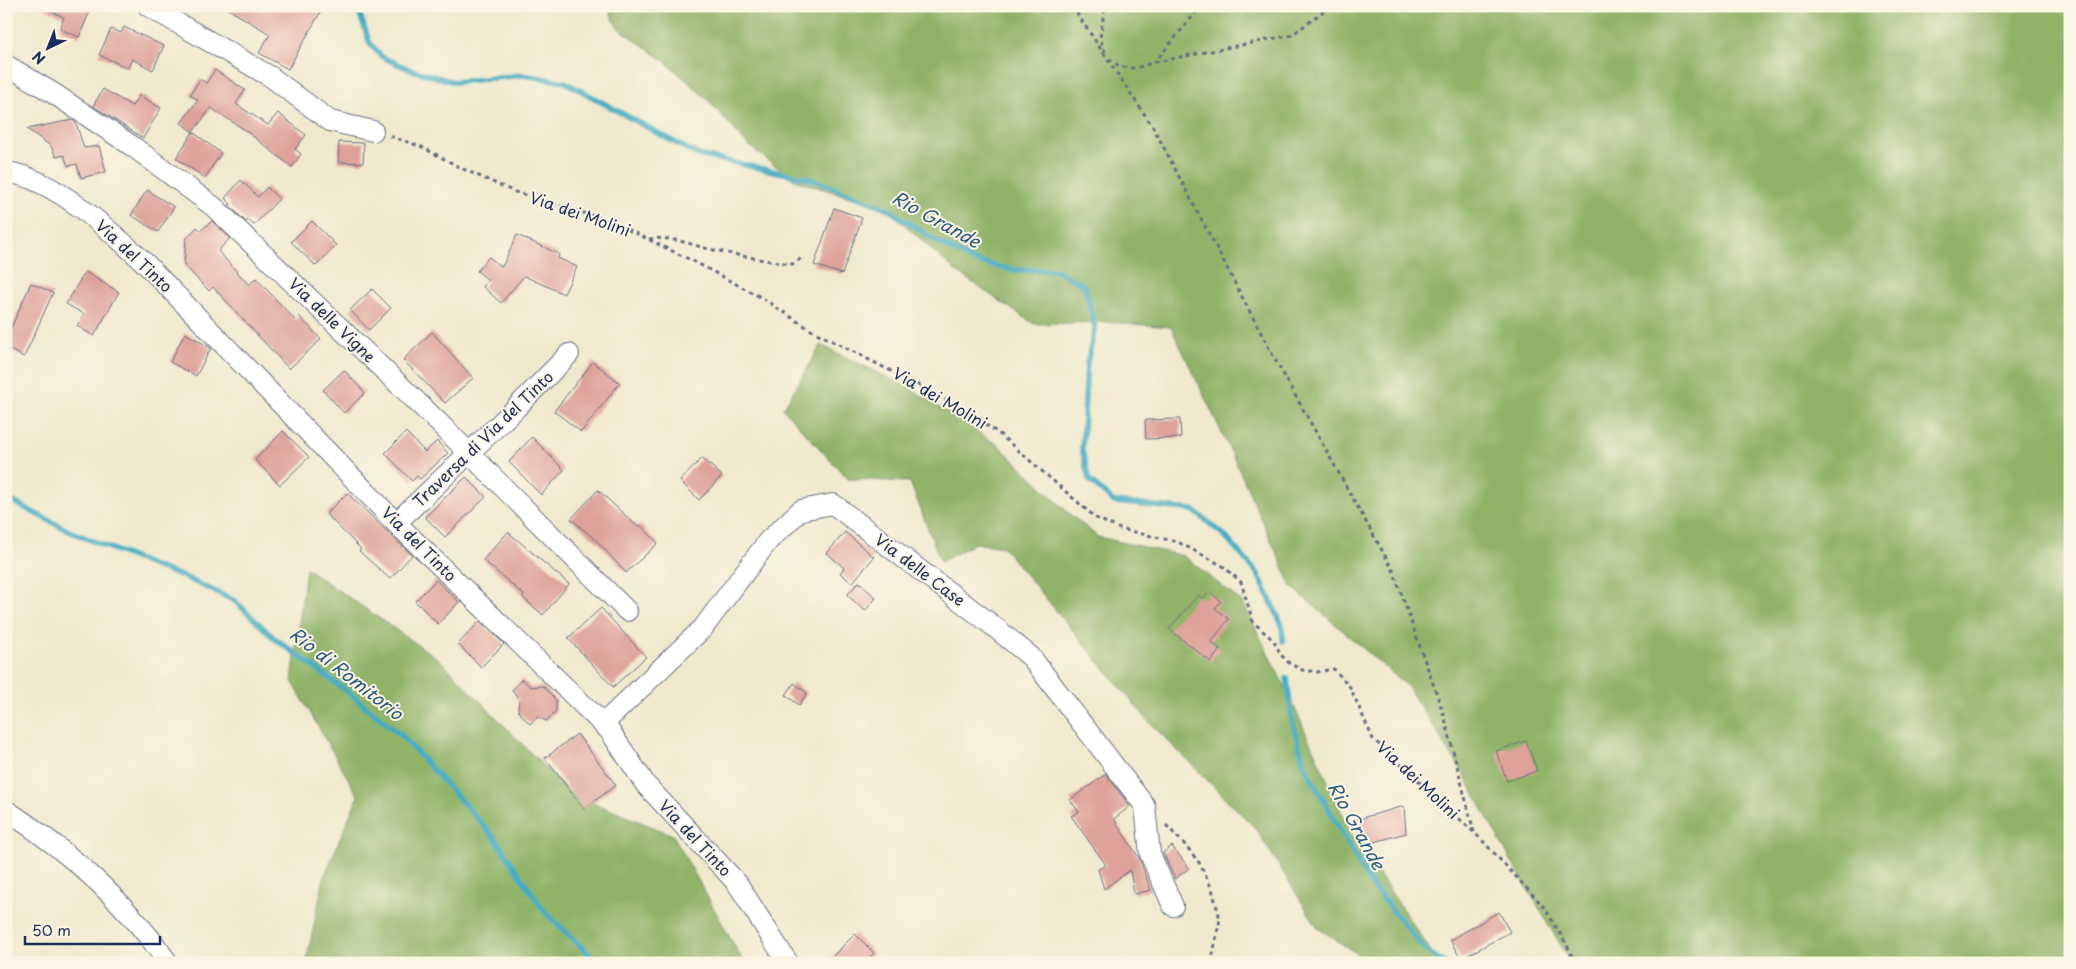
<svg xmlns="http://www.w3.org/2000/svg" width="2076" height="969" viewBox="0 0 2076 969" font-family="'Playpen Sans',sans-serif">
  <style>
    .forest { fill: #90b368; stroke: #567163 }
    .lines { fill: none; stroke-linecap: round; stroke-linejoin: round }
    .stream { stroke: #42abc2; stroke-width: 5.5 }
    .building { fill: #dea29a }
    .minor-casing { stroke: #667085; stroke-width: 22 }
    .path { stroke: #667085; stroke-width: 3; stroke-dasharray: 4 4; stroke-linecap: butt }
    .minor { stroke: #fff; stroke-width: 20 }
    .labels { text-anchor: middle; stroke-width: 4; stroke-linejoin: round; paint-order: stroke }
    .street-label { font-size: 16px; fill: #1b2f5e; stroke: #fcf5e5 }
    .water-label { font-size: 18px; font-style: italic; fill: #295a81; stroke: #fcf5e5 }
  </style>
  <rect width="100%" height="100%" fill="#fcf5e5"/>
  <filter id="ink" filterUnits="userSpaceOnUse"><feTurbulence type="fractalNoise" baseFrequency=".02" numOctaves="2"/><feDisplacementMap in="SourceGraphic" scale="10" xChannelSelector="R" yChannelSelector="G"/><feConvolveMatrix kernelMatrix="1 2 1 2 8 2 1 2 1" color-interpolation-filters="sRGB"/></filter>
  <filter id="wash" filterUnits="userSpaceOnUse"><feTurbulence type="fractalNoise" baseFrequency=".0096" numOctaves="4" result="noise"/><feDisplacementMap in="SourceGraphic" scale="20" xChannelSelector="R" yChannelSelector="G"/><feGaussianBlur stdDeviation="1.12" result="paint"/><feColorMatrix in="noise" values="0 0 0 0 0 0 0 0 0 0 0 0 0 0 0 0 0 1.4 0 .05"/><feComposite in="paint" operator="in"/></filter>
  <g filter="url(#wash)">
    <rect width="100%" height="100%" fill="#f0e9cd"/>
    <g class="forest">
      <polygon points="607,6 2070,6 2070,963 1571,963 1501,843 1462,771 1408,687 1292,587 1232,454 1171,327 1106,322 1034,324 958,273 886,208 794,180 748,145 709,101 666,62 617,27"/>
      <polygon points="821,345 909,388 998,445 1071,515 1098,537 1184,556 1243,603 1287,691 1351,833 1439,963 1371,963 1318,928 1256,829 1151,724 1003,547 975,543 941,562 910,482 848,479 783,409"/>
      <polygon points="306,568 440,660 571,794 673,835 744,963 306,963 324,877 358,796 292,681"/>
    </g>
    <g class="lines">
      <g class="stream">
        <polyline points="357,6 370,44 382,57 411,70 455,82 523,75 565,82 698,155 811,179 886,208 939,243 974,261 1013,270 1056,270 1085,286 1095,328 1087,363 1082,449 1089,480 1114,502 1193,510 1224,535 1258,574 1282,625 1283,641"/>
        <polyline points="6,498 69,531 151,565 184,577 235,601 274,638 348,692 402,736 494,837 544,911 598,963"/>
        <polyline points="1287,678 1292,720 1305,767 1370,883 1426,951 1445,963"/>
      </g>
    </g>
    <g id="blocks">
      <g class="building">
        <polygon points="39,6 92,6 79,37 60,29 64,17"/>
        <polygon points="223,6 324,6 288,69 259,53 270,34"/>
        <polygon points="124,27 164,46 153,70 132,59 128,68 99,55 111,29 121,33"/>
        <polygon points="215,70 245,90 236,104 268,125 278,113 306,135 295,149 301,154 292,167 245,130 211,108 193,132 181,123 198,100 190,95 200,79 206,83"/>
        <polygon points="103,89 132,106 139,95 161,108 143,138 93,106"/>
        <polygon points="72,120 76,123 84,148 99,146 106,172 81,178 77,164 68,166 64,155 56,157 51,146 27,129"/>
        <polygon points="193,132 221,153 205,178 176,158"/>
        <polygon points="339,142 364,143 363,163 338,162"/>
        <polygon points="241,180 258,197 267,187 279,199 254,225 248,220 246,222 229,205 231,204 225,198"/>
        <polygon points="147,190 174,207 158,232 131,215"/>
        <polygon points="834,208 862,218 842,274 814,265"/>
        <polygon points="212,221 230,238 218,251 249,285 256,278 295,320 299,316 321,339 289,369 213,287 209,291 184,265 186,239 197,227 200,231"/>
        <polygon points="312,221 336,245 316,266 291,242"/>
        <polygon points="517,235 559,254 558,258 577,267 564,294 524,276 501,303 483,287 488,280 477,271 489,257 502,267"/>
        <polygon points="85,272 119,292 94,336 77,326 84,314 66,304"/>
        <polygon points="31,283 53,293 24,357 6,348 6,339"/>
        <polygon points="372,289 391,308 369,330 350,310"/>
        <polygon points="432,332 473,378 445,403 403,360"/>
        <polygon points="185,333 211,348 196,376 170,362"/>
        <polygon points="593,362 620,383 581,432 554,411"/>
        <polygon points="344,370 365,393 344,413 323,390"/>
        <polygon points="1180,419 1181,438 1146,439 1145,420"/>
        <polygon points="283,431 309,457 280,485 255,460"/>
        <polygon points="406,432 425,452 437,441 448,453 420,479 417,476 412,481 385,453"/>
        <polygon points="532,437 564,470 541,495 509,462"/>
        <polygon points="702,458 722,476 699,500 680,481"/>
        <polygon points="466,477 486,497 445,537 425,517"/>
        <polygon points="598,490 638,527 640,525 658,543 626,573 597,541 571,519"/>
        <polygon points="347,493 412,555 390,579 359,551 361,549 326,514"/>
        <polygon points="508,532 569,584 543,615 522,597 524,595 483,560"/>
        <polygon points="845,532 874,557 852,583 840,573 844,568 827,553"/>
        <polygon points="436,580 459,602 438,624 415,601"/>
        <polygon points="859,582 876,598 865,611 847,595"/>
        <polygon points="1209,592 1221,601 1215,608 1229,619 1211,642 1220,649 1211,662 1169,629 1198,595 1203,599"/>
        <polygon points="601,608 646,657 613,687 568,638"/>
        <polygon points="480,621 504,644 481,667 458,644"/>
        <polygon points="522,679 531,687 543,686 556,700 556,711 546,721 538,717 530,724 518,711 519,699 512,690"/>
        <polygon points="794,683 807,693 799,705 786,695"/>
        <polygon points="577,734 616,785 584,809 545,758"/>
        <polygon points="1526,741 1537,771 1507,781 1496,751"/>
        <polygon points="1106,774 1130,806 1114,819 1139,858 1151,890 1134,894 1130,870 1104,889 1098,869 1106,865 1071,816 1079,812 1070,800"/>
        <polygon points="1404,806 1406,833 1364,845 1355,820"/>
        <polygon points="1172,846 1189,868 1175,879 1163,853"/>
        <polygon points="1499,912 1510,932 1461,959 1450,940"/>
        <polygon points="855,934 874,953 864,963 826,963"/>
      </g>
    </g>
  </g>
  <g filter="url(#ink)">
    <use href="#blocks" fill-opacity="0" stroke="#667085" stroke-width="1"/>
    <g class="lines">
      <defs>
        <g id="minor">
          <polyline points="148,6 271,77 330,121 373,131"/>
          <polyline points="6,65 53,93 135,148 214,207 437,421 627,611"/>
          <path d="M6,172C54,178 112,232 146,264L396,523L609,730L646,785L737,883L788,963"/>
          <polyline points="396,523 514,410 569,354"/>
          <polyline points="603,724 703,628 768,541 801,510 833,504 992,625 1031,657 1145,806 1150,854 1173,906"/>
          <path d="M6,810C68,851 126,901 168,963"/>
        </g>
      </defs>
      <use href="#minor" class="minor-casing"/>
      <g class="path">
        <polyline points="1072,6 1153,127 1271,352 1393,570 1444,715 1474,832"/>
        <polyline points="1105,52 1100,38 1105,6"/>
        <polyline points="1109,59 1120,67 1136,68 1155,62 1201,6"/>
        <polyline points="1155,62 1292,35 1330,6"/>
        <polyline points="390,136 422,147 463,169 515,192 603,219 631,231 695,262 764,299 811,330 936,394 997,432 1096,518 1120,529 1178,542 1223,566 1241,582 1253,622 1274,641 1281,655 1289,663 1302,670 1317,672 1334,669 1350,687 1373,739 1480,838 1544,907 1567,945 1575,963"/>
        <path d="M649,239C670,236 689,244 709,249C737,255 765,261 793,264L803,257"/>
        <polyline points="1166,825 1187,847 1200,864 1212,889 1220,919 1212,959 1213,963"/>
      </g>
      <use href="#minor" class="minor"/>
    </g>
  </g>
  <g class="labels">
    <g class="street-label">
      <text transform="translate(580 214) rotate(19)" y="6">Via dei Molini</text>
      <text transform="translate(134 256) rotate(43)" y="6">Via del Tinto</text>
      <text transform="translate(332 320) rotate(44)" y="6">Via delle Vigne</text>
      <text transform="translate(940 398) rotate(30)" y="6">Via dei Molini</text>
      <text transform="translate(483 439) rotate(-44)" y="6">Traversa di Via del Tinto</text>
      <text transform="translate(419 544) rotate(45)" y="6">Via del Tinto</text>
      <text transform="translate(920 570) rotate(37)" y="6">Via delle Case</text>
      <text transform="translate(1418 780) rotate(43)" y="6">Via dei Molini</text>
      <text transform="translate(695 838) rotate(47)" y="6">Via del Tinto</text>
    </g>
    <g class="water-label">
      <text transform="translate(936 220) rotate(29)" y="6">Rio Grande</text>
      <text transform="translate(346 674) rotate(38)" y="6">Rio di Romitorio</text>
      <text transform="translate(1356 826) rotate(61)" y="6">Rio Grande</text>
    </g>
  </g>
  <rect width="2076" height="969" fill="none" stroke="#fcf5e5" stroke-width="25"/>
  <g transform="translate(48 48) rotate(223)" stroke="#fcf5e5" stroke-width="4" paint-order="stroke">
  <path d="M0-4L9 19L0 12L-9 19Z" fill="#1b2f5e"/>
  <text y="-8" font-size="14" font-weight="bold" text-anchor="middle" fill="#1b2f5e">N</text>
  </g>
  <path d="M25 936v8h135v-8" fill="none" stroke="#1b2f5e" stroke-width="2.5"/>
  <text x="32" y="936" font-size="15" fill="#1b2f5e" stroke="#fcf5e5" stroke-width="4" paint-order="stroke">50 m</text>
</svg>
